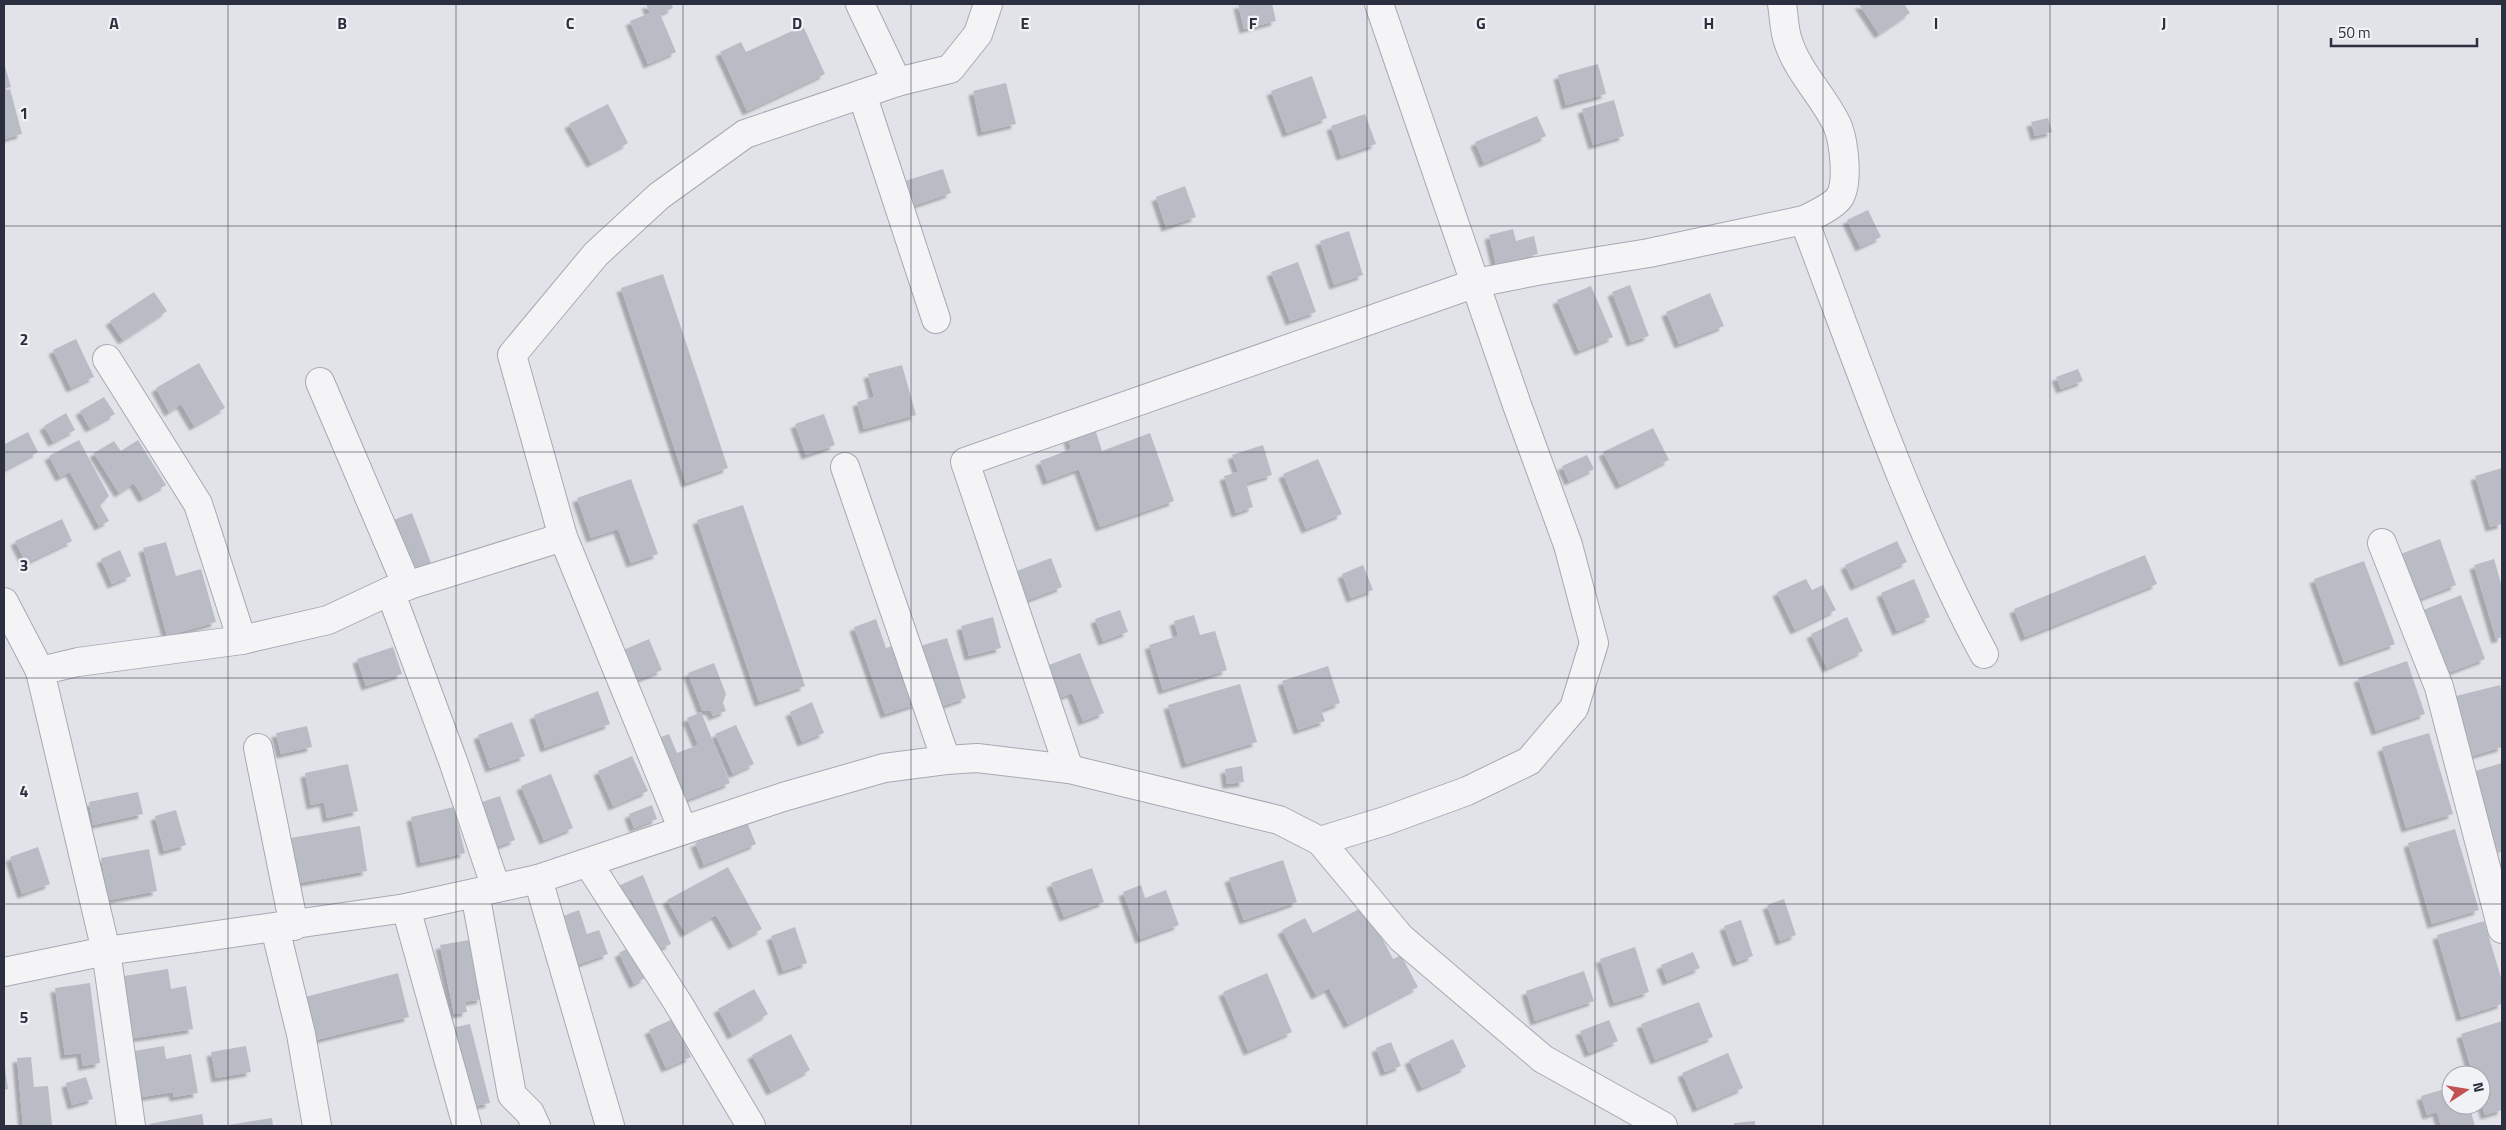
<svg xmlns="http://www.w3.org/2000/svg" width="2506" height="1130" viewBox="0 0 2506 1130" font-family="'Titillium Web',sans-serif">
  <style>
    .building { fill: #b9bcc5; filter: url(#shadow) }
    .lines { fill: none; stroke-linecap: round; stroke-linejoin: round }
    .minor-casing { stroke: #a7a9b3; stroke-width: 30 }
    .minor { stroke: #f4f4f7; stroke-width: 28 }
    .grid { fill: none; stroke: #2b2f3f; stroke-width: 1; stroke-opacity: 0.55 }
    .grid-label { font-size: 16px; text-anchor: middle; font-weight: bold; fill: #2b2f3f; stroke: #f1f2f6; stroke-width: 4.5; stroke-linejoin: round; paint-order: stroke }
  </style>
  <defs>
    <filter id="shadow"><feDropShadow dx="-4.5" dy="4.5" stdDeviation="1" flood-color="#0004"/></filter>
  </defs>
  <rect width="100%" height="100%" fill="#e1e3e9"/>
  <g class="building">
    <polygon points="646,4 671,4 673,8 660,14 676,52 648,64 630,21 650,13"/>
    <polygon points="1238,4 1272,4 1276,21 1244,29"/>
    <polygon points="1859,4 1904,4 1910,13 1879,34"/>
    <polygon points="803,26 825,74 747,111 720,52 741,42 746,52"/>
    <polygon points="4,63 11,87 4,89"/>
    <polygon points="1598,64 1606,94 1566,105 1558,75"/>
    <polygon points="1312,76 1327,118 1287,133 1271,91"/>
    <polygon points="1006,83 1016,124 982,132 973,91"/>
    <polygon points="10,89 22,134 4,139 4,91"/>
    <polygon points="1614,100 1624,136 1593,145 1582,109"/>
    <polygon points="608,104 628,143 591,163 569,124"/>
    <polygon points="1365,114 1376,144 1341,156 1331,126"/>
    <polygon points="1537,116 1546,136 1484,163 1475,142"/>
    <polygon points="2048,118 2052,132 2035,136 2031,122"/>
    <polygon points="943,169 951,193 913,206 905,181"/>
    <polygon points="1185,186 1196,217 1166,227 1156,197"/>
    <polygon points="1868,210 1881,237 1860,247 1847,220"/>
    <polygon points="1513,229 1516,241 1534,236 1538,254 1496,265 1489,235"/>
    <polygon points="1349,231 1363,275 1334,285 1320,241"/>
    <polygon points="1298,262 1316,312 1290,321 1271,272"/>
    <polygon points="663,274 728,468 686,483 621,288"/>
    <polygon points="1630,285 1649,336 1631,342 1612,292"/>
    <polygon points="1591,286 1613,337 1579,351 1557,300"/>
    <polygon points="154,292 167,311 123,340 110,321"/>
    <polygon points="1710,293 1724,326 1679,344 1666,312"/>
    <polygon points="76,339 94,377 71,388 53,350"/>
    <polygon points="199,363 225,408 194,426 181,404 169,412 156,388"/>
    <polygon points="902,365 916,415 864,429 857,402 874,397 868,374"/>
    <polygon points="2078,369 2083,381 2061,389 2056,377"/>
    <polygon points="104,397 115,414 90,428 80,411"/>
    <polygon points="66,413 75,430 53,442 44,426"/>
    <polygon points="824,414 835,445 806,455 795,424"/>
    <polygon points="1653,428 1669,460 1620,485 1603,452"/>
    <polygon points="1095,429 1102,451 1150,433 1174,501 1100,527 1079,469 1047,481 1040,461 1071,449 1068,438"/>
    <polygon points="28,432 38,452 4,470 4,441 5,444"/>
    <polygon points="79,440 109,496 100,505 109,521 99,526 70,472 60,477 49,456"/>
    <polygon points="138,440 166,485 143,498 134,483 119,493 94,453 114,441 121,451"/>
    <polygon points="1263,445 1272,475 1246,483 1253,507 1236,513 1224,476 1238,472 1232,455"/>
    <polygon points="1587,455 1594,469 1569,481 1562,466"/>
    <polygon points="1318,459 1342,514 1306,529 1283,474"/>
    <polygon points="2502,468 2502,524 2490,527 2475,476"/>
    <polygon points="631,479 658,554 631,563 618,529 591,538 577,498"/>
    <polygon points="743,505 805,686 759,702 697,520"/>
    <polygon points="412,513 433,568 408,578 388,522"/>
    <polygon points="62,519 72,541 26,563 15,541"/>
    <polygon points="2440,539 2456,585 2414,601 2398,555"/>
    <polygon points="1897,541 1907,562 1855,586 1845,565"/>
    <polygon points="166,542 176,576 201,569 216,622 167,636 143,548"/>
    <polygon points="120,550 131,576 112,584 101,559"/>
    <polygon points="2145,555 2157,584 2025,637 2014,609"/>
    <polygon points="1051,558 1062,587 1025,601 1014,572"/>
    <polygon points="2494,559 2502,587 2502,637 2496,639 2474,565"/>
    <polygon points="2364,561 2395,644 2344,662 2314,579"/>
    <polygon points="1363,565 1373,590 1351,598 1342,574"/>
    <polygon points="1806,579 1812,590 1823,585 1836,610 1795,630 1777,592"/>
    <polygon points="1914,579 1930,617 1897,631 1881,593"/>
    <polygon points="2461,595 2485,659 2445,674 2421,611"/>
    <polygon points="1120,610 1128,632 1103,641 1095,619"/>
    <polygon points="1194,615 1200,635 1215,631 1227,670 1163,690 1149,645 1178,636 1174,621"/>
    <polygon points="993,617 1001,648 969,656 961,626"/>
    <polygon points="1847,617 1863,651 1827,668 1811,634"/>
    <polygon points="876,619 886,648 895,645 916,704 885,714 854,627"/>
    <polygon points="947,638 966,698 939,707 920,646"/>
    <polygon points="649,639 662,670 635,681 621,651"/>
    <polygon points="393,647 402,674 366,686 357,659"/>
    <polygon points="1080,653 1104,713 1083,721 1072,693 1057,699 1044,667"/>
    <polygon points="2407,661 2425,714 2376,731 2358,678"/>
    <polygon points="714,663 726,694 723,703 726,711 713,716 711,711 702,710 688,673"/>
    <polygon points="1328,666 1340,703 1321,710 1325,721 1298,730 1282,681"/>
    <polygon points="1240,684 1257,742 1186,764 1168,705"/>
    <polygon points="2500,685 2502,695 2502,747 2468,757 2452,697"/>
    <polygon points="598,691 610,724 545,748 534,715"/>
    <polygon points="812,702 824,733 802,742 790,712"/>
    <polygon points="701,712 730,783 684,801 658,738 669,734 677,753 698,745 687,718"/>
    <polygon points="512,722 525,756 490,768 478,735"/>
    <polygon points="736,725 754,764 733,774 715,734"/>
    <polygon points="307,726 312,747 281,754 276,733"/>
    <polygon points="2429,733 2453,814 2406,828 2382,747"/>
    <polygon points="632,756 648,791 613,806 598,771"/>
    <polygon points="2502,763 2502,852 2496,853 2472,772"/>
    <polygon points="348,764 358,811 327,818 324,802 311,805 305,773"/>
    <polygon points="1242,766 1244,782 1227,784 1225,769"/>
    <polygon points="551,774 573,828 544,840 521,786"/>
    <polygon points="138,792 143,814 93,825 89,802"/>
    <polygon points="500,796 515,840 491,849 476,804"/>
    <polygon points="652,805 657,819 634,828 629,814"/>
    <polygon points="454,807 465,853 421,863 411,817"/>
    <polygon points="176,810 186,845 164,851 155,816"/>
    <polygon points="747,822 756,844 704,865 695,843"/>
    <polygon points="360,826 367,871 299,883 291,838"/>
    <polygon points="2455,829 2479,910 2432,924 2408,843"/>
    <polygon points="38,847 50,884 22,894 10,857"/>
    <polygon points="149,849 157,891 109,900 101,858"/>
    <polygon points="1283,860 1297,902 1244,920 1229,878"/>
    <polygon points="728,867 762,929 733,945 716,915 685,933 667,900"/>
    <polygon points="1092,868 1104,902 1064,917 1051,883"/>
    <polygon points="643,875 671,944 653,951 632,899 625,902 618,886"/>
    <polygon points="1141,885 1145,898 1166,890 1179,925 1140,939 1123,892"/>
    <polygon points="1784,899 1796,935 1780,941 1767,905"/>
    <polygon points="1365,906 1393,959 1401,955 1418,987 1348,1024 1329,988 1316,995 1282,930 1305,918 1313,933"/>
    <polygon points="579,910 587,934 599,930 608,954 574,966 558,918"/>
    <polygon points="1741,920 1753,956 1737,962 1724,926"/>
    <polygon points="2484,921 2502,981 2502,1004 2461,1017 2437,935"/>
    <polygon points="795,927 807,963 783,971 771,936"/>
    <polygon points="469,940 482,999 465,1002 467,1012 454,1014 440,945"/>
    <polygon points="630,947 645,978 634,984 619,953"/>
    <polygon points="1635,947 1649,992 1614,1003 1600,959"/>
    <polygon points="1693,952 1700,968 1667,981 1661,965"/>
    <polygon points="168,969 171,989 186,986 193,1029 128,1039 118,977"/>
    <polygon points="1584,971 1594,1001 1535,1021 1526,991"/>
    <polygon points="398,973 409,1017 312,1041 301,998"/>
    <polygon points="1267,973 1292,1032 1248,1051 1223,992"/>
    <polygon points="90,983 100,1063 83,1066 81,1053 65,1055 55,988"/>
    <polygon points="754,989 768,1014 732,1035 718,1009"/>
    <polygon points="1699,1002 1713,1037 1655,1060 1641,1024"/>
    <polygon points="673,1019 691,1057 666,1068 649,1030"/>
    <polygon points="1609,1020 1618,1041 1589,1053 1580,1031"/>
    <polygon points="2502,1021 2502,1110 2485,1115 2481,1101 2481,1075 2473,1075 2461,1034"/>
    <polygon points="470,1024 490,1103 475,1106 456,1027"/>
    <polygon points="791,1034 810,1070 771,1091 752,1055"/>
    <polygon points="1453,1039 1466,1067 1422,1088 1409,1060"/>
    <polygon points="1391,1042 1401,1066 1385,1072 1376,1048"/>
    <polygon points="164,1046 166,1059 191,1054 198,1093 174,1097 173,1092 136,1098 128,1052"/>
    <polygon points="246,1046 251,1072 216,1078 211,1052"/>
    <polygon points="1728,1053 1743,1088 1697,1108 1682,1073"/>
    <polygon points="31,1057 34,1087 48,1086 52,1125 23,1126 17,1058"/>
    <polygon points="4,1061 8,1089 4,1090"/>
    <polygon points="86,1077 93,1099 72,1105 66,1083"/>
    <polygon points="2451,1087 2451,1105 2469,1105 2475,1126 2441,1126 2437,1112 2427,1115 2421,1096"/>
    <polygon points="202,1114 204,1126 150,1126 149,1124"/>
    <polygon points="272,1118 273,1126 228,1126 228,1125"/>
    <polygon points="1755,1121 1755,1126 1734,1126 1734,1123"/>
  </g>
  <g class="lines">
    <defs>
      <g id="minor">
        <polyline points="860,4 897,82"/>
        <polyline points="862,94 936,319"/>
        <path d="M1804,220C1859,366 1910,516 1984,654"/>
        <polyline points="107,359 198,504 242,640"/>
        <polyline points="320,382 407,586"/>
        <polyline points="845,467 946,760"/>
        <polyline points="2382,543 2439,687 2502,929"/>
        <polyline points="390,591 453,761 496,888"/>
        <polyline points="4,602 40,671"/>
        <polyline points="258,748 294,926"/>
        <path d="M1069,769L965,462L1476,283L1537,271L1649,253L1804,220C1814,215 1832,207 1839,198C1849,184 1844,143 1838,127C1826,99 1798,73 1788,41C1784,30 1784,16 1782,4"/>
        <polyline points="683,830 563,537 512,355 596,254 659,196 745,134 897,82 950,69 978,34 988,4"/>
        <polyline points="1320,841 1401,938 1543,1059 1663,1126"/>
        <polyline points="588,863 678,1003 751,1126"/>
        <polyline points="538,879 610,1126"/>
        <polyline points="475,893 512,1095 530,1113 536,1126"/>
        <polyline points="406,908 467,1126"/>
        <polyline points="275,928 301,1034 317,1126"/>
        <polyline points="4,972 106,951 406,908 538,879 783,797 884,768 946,760 977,758 1069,769 1279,820 1320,841 1385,821 1467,791 1529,761 1574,708 1594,643 1568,545 1517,405 1379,4"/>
        <polyline points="131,1126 106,951 40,671 78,662 242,640 328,620 390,591 563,537"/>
      </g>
    </defs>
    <use href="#minor" class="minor-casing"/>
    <use href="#minor" class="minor"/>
  </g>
  <path class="grid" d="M228,4V1126M456,4V1126M683,4V1126M911,4V1126M1139,4V1126M1367,4V1126M1595,4V1126M1823,4V1126M2050,4V1126M2278,4V1126M4,226H2502M4,452H2502M4,678H2502M4,904H2502"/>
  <g class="grid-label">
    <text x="114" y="29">A</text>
    <text x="342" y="29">B</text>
    <text x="570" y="29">C</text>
    <text x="797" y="29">D</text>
    <text x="1025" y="29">E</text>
    <text x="1253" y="29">F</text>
    <text x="1481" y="29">G</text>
    <text x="1709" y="29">H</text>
    <text x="1936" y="29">I</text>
    <text x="2164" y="29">J</text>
    <text x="24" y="119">1</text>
    <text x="24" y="345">2</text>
    <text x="24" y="571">3</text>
    <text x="24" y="797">4</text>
    <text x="24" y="1023">5</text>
  </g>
  <rect width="2506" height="1130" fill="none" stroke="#2b2f3f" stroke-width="10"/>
  <g transform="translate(2466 1090) rotate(78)"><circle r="24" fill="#f1f2f6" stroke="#a2a4ad"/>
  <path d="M0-4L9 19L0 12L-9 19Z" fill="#c35151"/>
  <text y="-8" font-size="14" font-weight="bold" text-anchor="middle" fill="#2b2f3f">N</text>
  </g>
  <path d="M2331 38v8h146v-8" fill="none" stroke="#2b2f3f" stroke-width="2.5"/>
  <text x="2338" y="38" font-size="15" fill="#2b2f3f" stroke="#f1f2f6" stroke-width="4" paint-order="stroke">50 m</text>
</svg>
